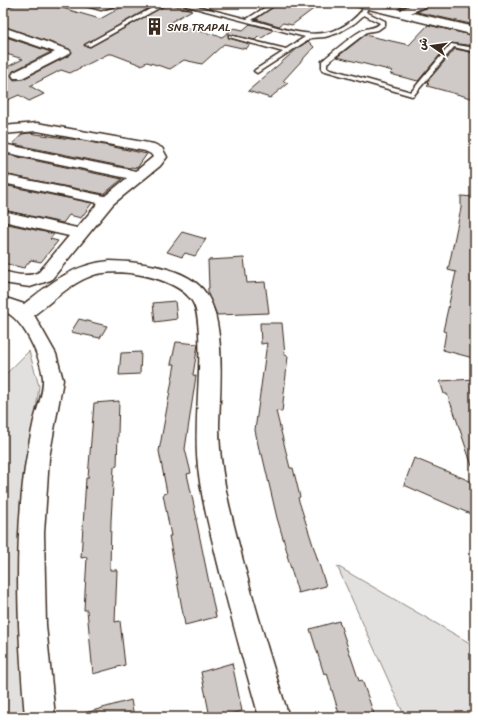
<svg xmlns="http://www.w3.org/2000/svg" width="478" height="720" viewBox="0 0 478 720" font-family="Sriracha,'Playpen Sans Arabic',sans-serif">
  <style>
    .green { fill: #e2e0de; stroke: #8e857e }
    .building { fill: #cfcac7; stroke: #3b2a1e }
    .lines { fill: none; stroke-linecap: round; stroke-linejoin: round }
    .lane-casing { stroke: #3b2a1e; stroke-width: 3 }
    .street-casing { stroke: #3b2a1e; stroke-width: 3 }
    .primary-casing { stroke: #3b2a1e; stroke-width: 3 }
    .lane { fill: #fff; fill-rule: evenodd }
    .street { fill: #fff; fill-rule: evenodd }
    .primary { fill: #fff; fill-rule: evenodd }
    .labels { text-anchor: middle; stroke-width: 3; stroke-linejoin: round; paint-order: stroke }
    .far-poi-label { font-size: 11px; fill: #3b2a1e; stroke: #fff; text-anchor: start }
  </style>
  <rect width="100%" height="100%" fill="#fff"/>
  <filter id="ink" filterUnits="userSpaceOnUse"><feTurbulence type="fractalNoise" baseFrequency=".025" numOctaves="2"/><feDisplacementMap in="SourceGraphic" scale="8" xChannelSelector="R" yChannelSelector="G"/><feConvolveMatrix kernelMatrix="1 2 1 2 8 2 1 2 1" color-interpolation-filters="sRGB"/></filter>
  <g filter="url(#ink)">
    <g class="green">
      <polygon points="29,351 39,386 31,449 29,717 3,717 3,377"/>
      <polygon points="337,566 475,646 475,717 405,717"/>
    </g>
    <g class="building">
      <polygon points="19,3 45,3 100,19 129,3 158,3 84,45 90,47 168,4 192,10 169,23 222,37 234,28 243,30 250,24 273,30 262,38 258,37 255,40 228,34 229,38 250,44 246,49 224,44 202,64 184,60 170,69 147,62 141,65 112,54 108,54 70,73 61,70 30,86 44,94 29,101 19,95 3,102 3,69 23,59 3,53 3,36 51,52 13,71 11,76 14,80 23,79 70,55 72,52 69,49 3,26 3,10"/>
      <polygon points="279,3 301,3 316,7 292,25 283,23 279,26 256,19"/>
      <polygon points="431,3 475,3 475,25 417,12 430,6"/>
      <polygon points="428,25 475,36 475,46 450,43 418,81 390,74 393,71 337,57 365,35 409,45"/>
      <polygon points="308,41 314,47 283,81 288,83 270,98 248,91 298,48"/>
      <polygon points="455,49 475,53 475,99 427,86 429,84 426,83"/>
      <polygon points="29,133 85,141 147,154 137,168 131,167 130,168 13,144 22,134"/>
      <polygon points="4,154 122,179 104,194 3,174"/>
      <polygon points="3,185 92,203 81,218 69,215 63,223 3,210"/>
      <polygon points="461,196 475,197 475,345 473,358 443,350 446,332 443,331 456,272 448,270 461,208"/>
      <polygon points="3,223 54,234 50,239 58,241 41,262 31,260 24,268 3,263"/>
      <polygon points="182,232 206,239 195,256 185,253 182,257 167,252"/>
      <polygon points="244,258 247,283 265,282 269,313 217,315 208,294 208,288 209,288 208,260"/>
      <polygon points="175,301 177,319 155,322 153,303"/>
      <polygon points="79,319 107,326 100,338 71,332"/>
      <polygon points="260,323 282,323 285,355 288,356 282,412 276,411 290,468 293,468 300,497 298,498 326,586 298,593 287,555 288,555 277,518 262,454 260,454 255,430 267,343 261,344"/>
      <polygon points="176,342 198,344 193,375 196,376 185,449 191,473 187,474 197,519 196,519 216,617 185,625 169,536 171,536 163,494 167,493 159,451 175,364 171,364"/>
      <polygon points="141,352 140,374 119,375 121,353"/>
      <polygon points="475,379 475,466 472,466 454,412 447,394 444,394 440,381"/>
      <polygon points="119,401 117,466 114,467 111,521 110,570 117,570 115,622 120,621 125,665 93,674 87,610 84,610 87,557 81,558 86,478 88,478 94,403"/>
      <polygon points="414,458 475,483 475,516 404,485"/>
      <polygon points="339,621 359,681 362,680 375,717 340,717 327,673 324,674 310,629"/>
      <polygon points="232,663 242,711 221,717 210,717 201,672"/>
      <polygon points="131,700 134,717 86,717 85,713"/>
    </g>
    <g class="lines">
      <defs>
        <g id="lane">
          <path d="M75,3C84,3 94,7 102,6C109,5 115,3 123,3L101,10Z"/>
          <polygon points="161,3 168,3 90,46 85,45"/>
          <path d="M176,3H185L247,19L272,3H278L252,20C283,28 317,44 347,24C354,19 360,14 364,7H368L366,12L385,21V25L378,30L367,32L327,63V68L411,92L451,44L475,48V52L454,47L414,95L412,96L322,70V61C332,53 352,35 363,30C370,27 375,29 380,23L364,15L355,23L338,33L325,37L311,38L257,73L254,71L255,70L283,52L229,37V35L286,49L305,37Z"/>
          <polygon points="402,3 409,3 396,9 391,8"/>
        </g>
        <g id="street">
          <polygon points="416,3 430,3 429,5 410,13 402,13 401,11 402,9"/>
          <polygon points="3,27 69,50 71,52 69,54 22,78 14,78 12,75 14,72 55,52 3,34"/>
          <path d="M37,123L154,144L162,148L167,157L160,166L113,204L51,280L30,287L3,283V271C15,274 27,278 39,272L69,236L3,221V211L77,228L98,203L3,183V175L105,196L127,178L3,152V144L136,171L153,157L151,154L145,151L37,131L3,134V126Z"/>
          <path d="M110,261C140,262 190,267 207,295C226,324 220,391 219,426C219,471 231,514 242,557C256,611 272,664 289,717H259C244,664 229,610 216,556C208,522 199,489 197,455C195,414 201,374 199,333C198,323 198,310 192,301C177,277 116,266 91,276C69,284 52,302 34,315L56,354L63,380L49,458L44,533L46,625L55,717H25C19,646 15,574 21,503C23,477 27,451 33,425C36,410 44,394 43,378C41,358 23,317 3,311V297L24,304C52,282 74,264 110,261Z"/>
        </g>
        <polygon id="primary" points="350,3 370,3 475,27 475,35 352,5"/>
      </defs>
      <use href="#lane" class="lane-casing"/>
      <use href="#street" class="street-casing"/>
      <use href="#primary" class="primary-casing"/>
      <use href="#lane" class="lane"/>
      <use href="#street" class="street"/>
      <use href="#primary" class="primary"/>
    </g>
  </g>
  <defs>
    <symbol id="building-bare" viewBox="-9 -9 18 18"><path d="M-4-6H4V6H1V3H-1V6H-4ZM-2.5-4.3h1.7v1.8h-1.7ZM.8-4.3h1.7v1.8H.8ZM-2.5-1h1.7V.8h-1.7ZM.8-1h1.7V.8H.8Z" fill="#3b2a1e" stroke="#fff" stroke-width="2.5" paint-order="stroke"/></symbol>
  </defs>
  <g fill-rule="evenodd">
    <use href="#building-bare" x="142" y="14" width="25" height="25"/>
  </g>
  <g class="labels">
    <g class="far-poi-label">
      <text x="167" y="31">SNB TRAPAL</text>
    </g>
  </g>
  <rect width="478" height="720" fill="none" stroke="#fff" stroke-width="16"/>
  <rect x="8" y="8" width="462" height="704" fill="none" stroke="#3b2a1e" stroke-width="1.5" filter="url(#ink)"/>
  <g transform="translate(432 46) rotate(283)" stroke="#ffffff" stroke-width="3" paint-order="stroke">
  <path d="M0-3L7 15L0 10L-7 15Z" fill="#3b2a1e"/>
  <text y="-6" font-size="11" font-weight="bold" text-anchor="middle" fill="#3b2a1e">ش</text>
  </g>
</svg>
